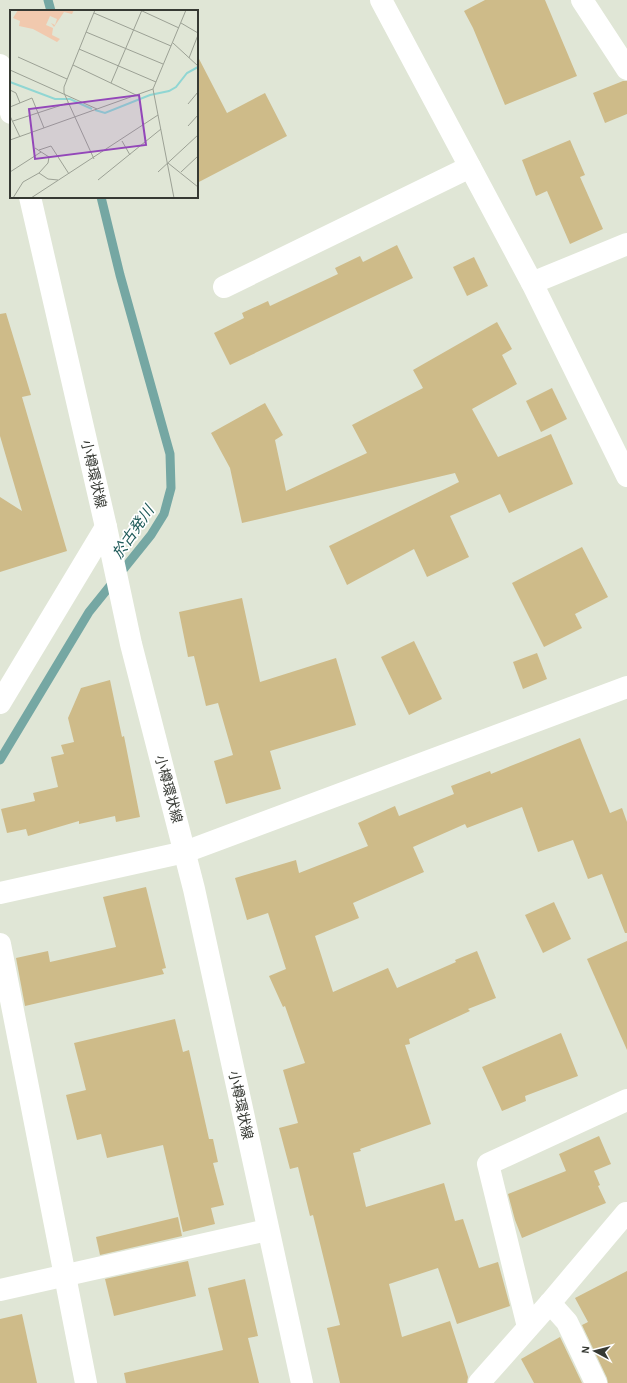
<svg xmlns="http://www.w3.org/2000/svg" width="627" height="1383" viewBox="0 0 627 1383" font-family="'Alegreya Sans','Noto Sans JP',sans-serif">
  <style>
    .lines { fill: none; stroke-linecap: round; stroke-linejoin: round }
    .stream { stroke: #75a7a3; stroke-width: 9 }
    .building { fill: #cebb89 }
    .minor { stroke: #fff; stroke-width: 22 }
    .major { stroke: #fff; stroke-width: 22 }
    .labels { text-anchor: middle; stroke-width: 3.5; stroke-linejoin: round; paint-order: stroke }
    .street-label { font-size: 14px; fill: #363933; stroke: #fff }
    .water-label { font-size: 15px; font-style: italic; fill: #205b5a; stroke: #fff }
    .inset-river { fill: none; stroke: #90d6d3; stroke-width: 2 }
    .inset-road { fill: none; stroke: #9ca195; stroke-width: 1 }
    .view { fill: #9347b9; fill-opacity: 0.15; stroke: #9347b9; stroke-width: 2 }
    .inset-edge { fill: none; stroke: #363933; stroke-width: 2 }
  </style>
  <rect width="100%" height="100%" fill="#e0e6d6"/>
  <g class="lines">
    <g class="stream">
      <polyline points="48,0 51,11"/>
      <polyline points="0,760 89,612 151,535 164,514 171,488 170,454 120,275 101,197"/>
    </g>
  </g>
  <g class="building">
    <polygon points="485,0 545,0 577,76 505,105 473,28 464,11"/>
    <polygon points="197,55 227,113 265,93 287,136 197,183"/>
    <polygon points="623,81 627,81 627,114 605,123 593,93"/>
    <polygon points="570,140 585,175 580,177 603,229 570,244 547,191 536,196 522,160"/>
    <polygon points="397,245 413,278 230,365 214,333 244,318 242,313 268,301 270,306 338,274 335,268 360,256 363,262"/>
    <polygon points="474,257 488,286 467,296 453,267"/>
    <polygon points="6,313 31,395 22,397 67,551 0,572 0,497 22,511 0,436 0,314"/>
    <polygon points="497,322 512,349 502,355 517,384 472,409 498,457 551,434 573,484 509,513 500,494 450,516 469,557 427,577 414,549 347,585 329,546 459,482 455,473 242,523 230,468 211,433 265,403 283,435 275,440 286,491 367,453 352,425 423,388 413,370"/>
    <polygon points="552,388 567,419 541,432 526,401"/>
    <polygon points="582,547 608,597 575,614 582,628 544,647 512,583"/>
    <polygon points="242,598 260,682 336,658 356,725 270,751 281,789 226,804 214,761 233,755 218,703 206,706 194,656 188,657 179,612"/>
    <polygon points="414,641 442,699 409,715 381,657"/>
    <polygon points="537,653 547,679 523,689 513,662"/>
    <polygon points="110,680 122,737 124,736 140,817 116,822 115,816 79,824 79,821 28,836 26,829 7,833 1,809 35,801 33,793 58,787 51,757 64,754 61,745 74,742 68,718 81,688"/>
    <polygon points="580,738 610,813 622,808 627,822 627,933 625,933 602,874 588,879 573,840 538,852 522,807 467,828 465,824 413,847 424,872 353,903 359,918 315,936 333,992 388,968 397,988 456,962 455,960 477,951 496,998 468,1009 470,1011 409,1039 410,1044 405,1045 431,1124 360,1149 361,1151 353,1153 366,1207 444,1183 455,1221 463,1219 479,1268 498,1262 510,1306 457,1324 438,1268 389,1284 402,1337 450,1321 468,1377 467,1383 340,1383 327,1328 340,1325 313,1215 310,1216 298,1167 290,1169 279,1128 298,1123 283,1070 305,1063 285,1006 283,1007 269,976 286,969 268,913 247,920 235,878 296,860 299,873 368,846 358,823 395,806 399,816 454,794 451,786 490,771 491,774"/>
    <polygon points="146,887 166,968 162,969 164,974 25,1006 16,958 48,951 50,962 116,947 103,897"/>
    <polygon points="554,902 571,939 543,953 525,915"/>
    <polygon points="627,941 627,1050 587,959"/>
    <polygon points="175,1019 183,1052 189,1050 209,1139 213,1139 218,1162 213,1163 224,1205 211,1208 215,1224 183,1232 163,1145 107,1158 101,1134 77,1140 66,1095 86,1090 74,1043"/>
    <polygon points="561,1033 578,1076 525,1096 526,1101 502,1111 482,1067"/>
    <polygon points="599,1136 611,1164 594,1171 600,1185 598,1186 606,1203 522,1238 515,1220 508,1194 566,1171 559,1154"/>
    <polygon points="178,1217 182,1236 100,1255 96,1237"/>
    <polygon points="188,1261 196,1296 114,1316 105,1279"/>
    <polygon points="627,1271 627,1383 608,1383 607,1378 582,1325 588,1322 575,1298"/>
    <polygon points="245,1279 258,1336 248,1338 259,1383 126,1383 124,1373 223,1350 208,1288"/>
    <polygon points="22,1314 37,1383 0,1383 0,1319"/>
    <polygon points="560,1337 582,1383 534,1383 521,1359"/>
  </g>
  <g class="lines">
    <g class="minor">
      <polyline points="381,0 532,283 627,476"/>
      <polyline points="582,0 627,69"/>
      <polyline points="532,283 627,244"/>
      <polyline points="224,287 470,167"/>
      <polyline points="0,703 106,527"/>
      <polyline points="0,893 185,852 627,687"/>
      <polyline points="0,944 86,1383"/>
      <polyline points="0,1290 267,1230"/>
      <polyline points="550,1303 567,1322 596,1383"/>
      <polyline points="528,1327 488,1164 627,1100"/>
      <polyline points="479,1383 550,1303 626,1213 627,1213"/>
    </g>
    <g class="major">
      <polyline points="0,65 11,113"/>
      <polyline points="30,197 106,527 131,644 194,889 302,1383"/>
    </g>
  </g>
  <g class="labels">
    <g class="street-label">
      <text transform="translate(94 474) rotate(77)" y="5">小樽環状線</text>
      <text transform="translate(169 789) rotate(75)" y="5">小樽環状線</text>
      <text transform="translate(241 1105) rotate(78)" y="5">小樽環状線</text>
    </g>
    <g class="water-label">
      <text transform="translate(133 532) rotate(-55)" y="5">於古発川</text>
    </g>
  </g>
  <g transform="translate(10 10)">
    <rect width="188" height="188" fill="#e0e6d6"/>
    <path d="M8,0H64L62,4L54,2L44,17L41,13L45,15L47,9L40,6L36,15L43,18L42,25L50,29L47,32L23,19L9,16L10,11L3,8Z" fill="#f1c9ae"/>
    <path class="inset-river" d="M0,72L45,89H60L82,99M85,100L95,103L140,85L159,81L166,77L177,63L188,57"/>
    <path class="inset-road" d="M130,0L169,18M84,3L161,36M171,13L188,23M76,22L153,54M163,33L188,56M69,39L146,72M8,47L57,69M179,48L188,25M63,55L126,85M0,60L87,99M101,73L132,0M0,80L6,83L10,93M178,94L188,82M0,97L22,88L34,118M0,106L10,127M3,111L58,93M178,116L188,105M0,130L143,79M112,131L120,145M29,140L41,136L59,164M84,149L54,83V77L85,0M158,153L188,177M0,162L31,142M148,162L188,125M171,162L188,146M29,163L38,169L48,170M88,170L151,119M3,188L13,172L29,163L38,153L39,147L25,138M21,188L148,105M164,188L143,79L176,0"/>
    <path class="view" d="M129,85L136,135L25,149L19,99Z"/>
    <rect width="188" height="188" class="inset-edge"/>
  </g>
  <g transform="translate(595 1351) rotate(277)" stroke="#ffffff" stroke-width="3" paint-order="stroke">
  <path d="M0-3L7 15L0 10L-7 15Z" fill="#363933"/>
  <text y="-6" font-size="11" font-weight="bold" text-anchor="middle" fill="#363933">N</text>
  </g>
</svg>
